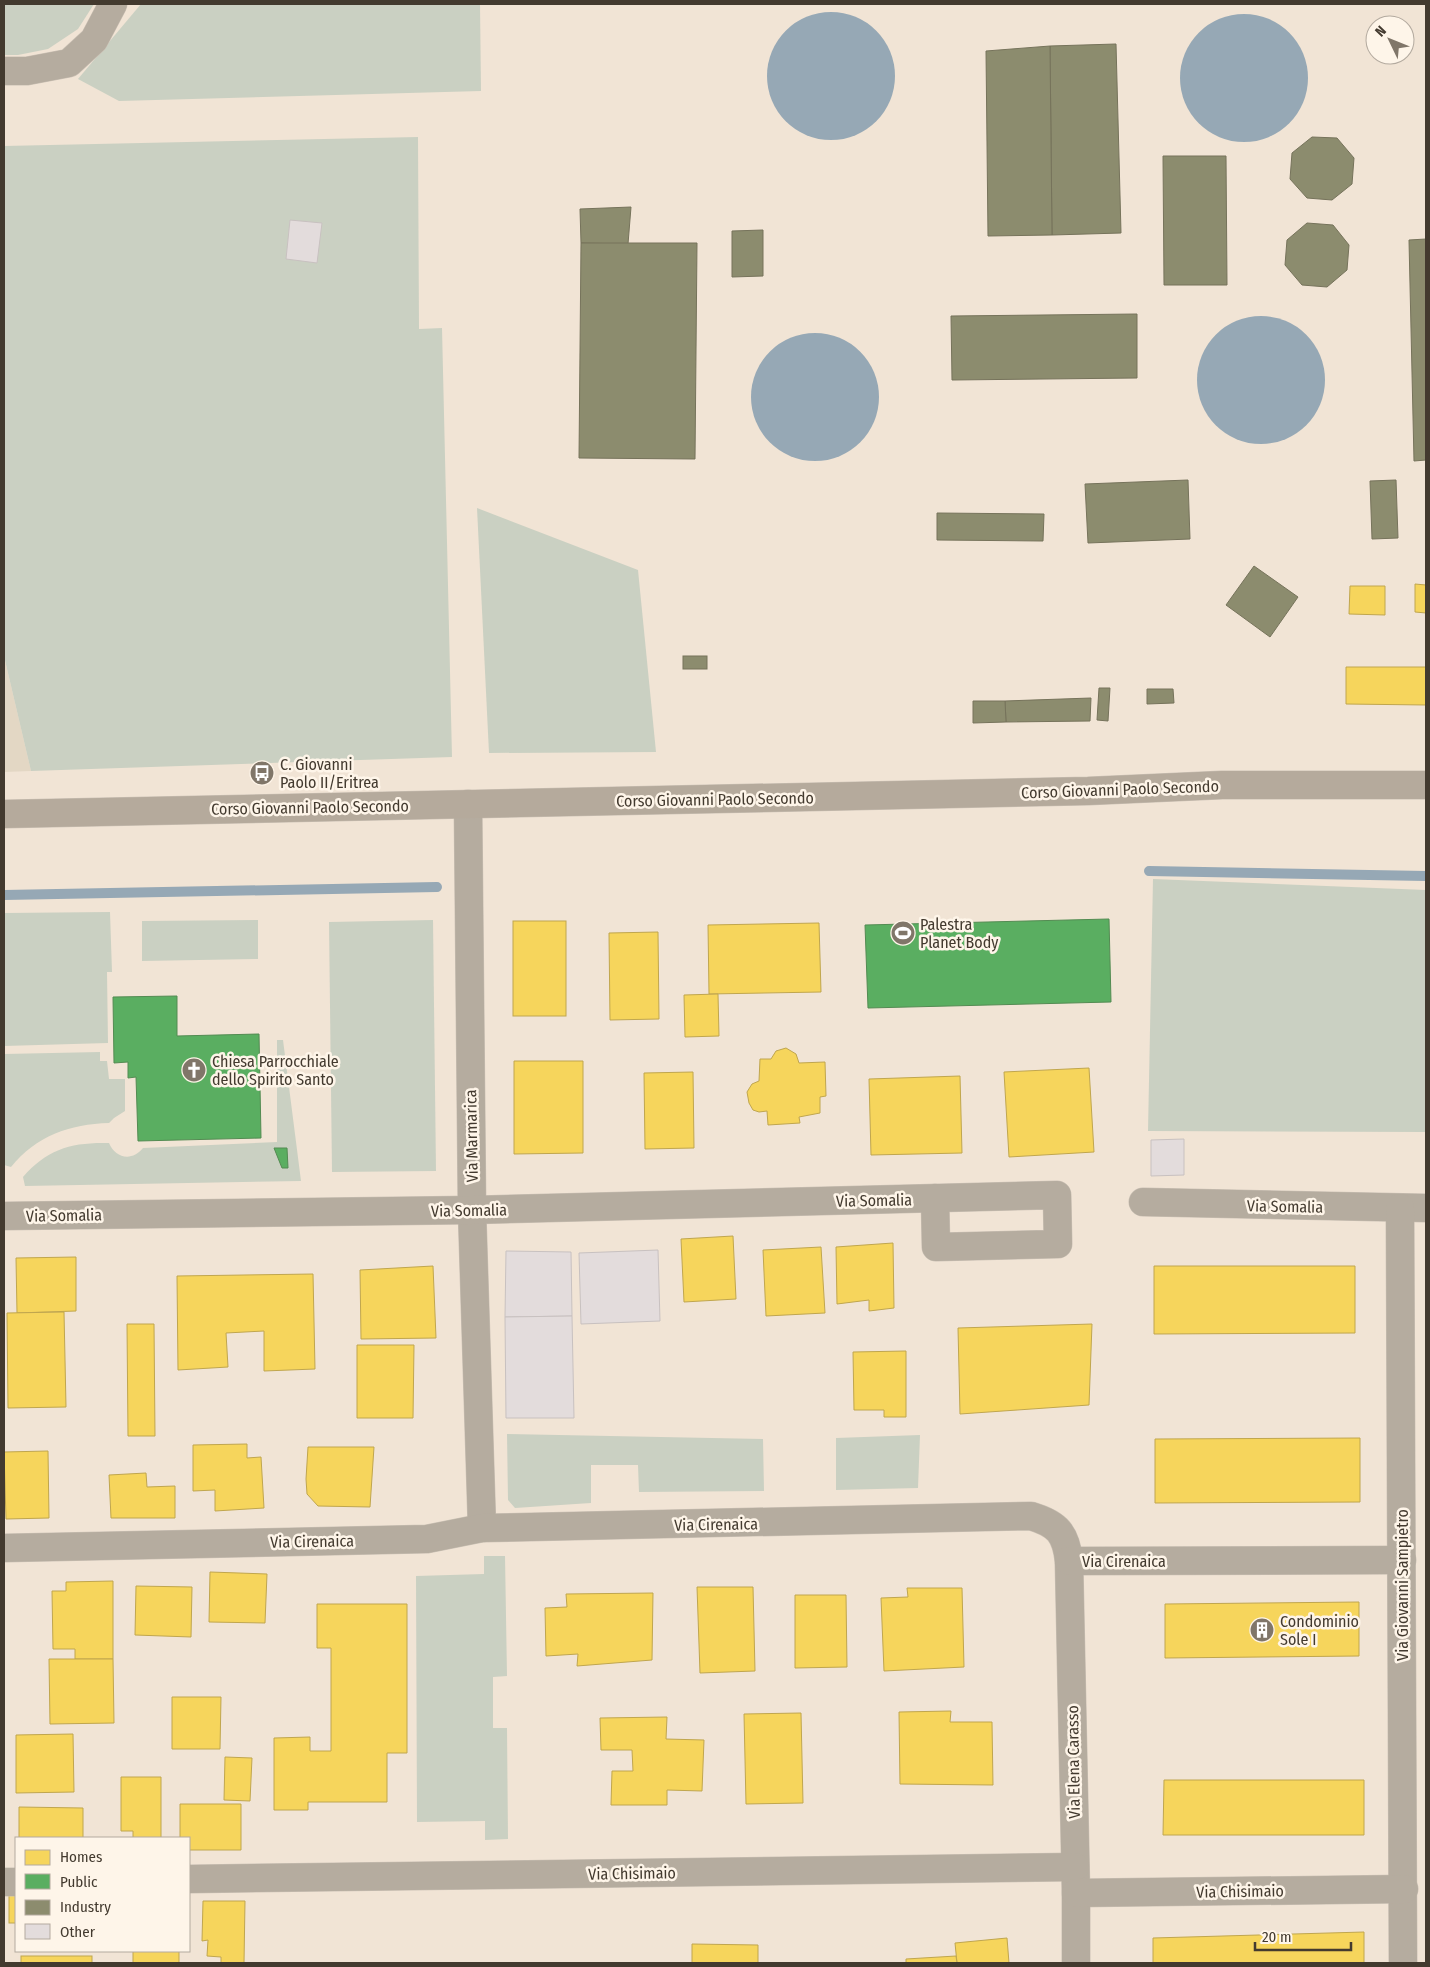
<svg xmlns="http://www.w3.org/2000/svg" width="1430" height="1967" viewBox="0 0 1430 1967" font-family="'Fira Sans Condensed',sans-serif">
  <style>
    .commercial { fill: #e3d7c4 }
    .green { fill: #cad0c2 }
    .water { fill: #96a8b5 }
    .homes { fill: #f6d55c; stroke: #c0a64e }
    .public { fill: #5aae61; stroke: #538b52 }
    .industry { fill: #8c8c6e; stroke: #76735b }
    .lines { fill: none; stroke-linecap: round; stroke-linejoin: round }
    .stream { stroke: #96a8b5; stroke-width: 10 }
    .building { fill: #e3dcdc; stroke: #c8c1c0 }
    .street-casing { stroke: #ccc2b6; stroke-width: 29 }
    .secondary-casing { stroke: #ccc2b6; stroke-width: 29 }
    .street { stroke: #b5ac9f; stroke-width: 28 }
    .secondary { stroke: #b5aa9c; stroke-width: 28 }
    .labels { text-anchor: middle; stroke-width: 5; stroke-linejoin: round; paint-order: stroke }
    .poi-label { font-size: 16px; fill: #433a2f; stroke: #fef5e9; text-anchor: start }
    .street-label { font-size: 16px; fill: #433a2f; stroke: #fef5e9 }
  </style>
  <rect width="100%" height="100%" fill="#f1e4d5"/>
  <polygon class="commercial" points="4,656 31,771 4,772"/>
  <g class="green">
    <polygon points="4,4 94,4 78,29 48,49 18,55 4,55"/>
    <polygon points="141,4 480,4 481,91 119,101 78,79"/>
    <polygon points="418,137 419,329 442,328 452,757 31,771 4,656 4,146"/>
    <polygon points="477,508 638,570 656,752 489,753"/>
    <polygon points="1153,879 1426,890 1426,1132 1148,1131"/>
    <polygon points="110,912 112,972 107,972 108,1043 4,1046 4,913"/>
    <polygon points="258,920 258,959 142,961 142,921"/>
    <polygon points="433,920 436,1171 332,1172 329,922"/>
    <path d="M277,1040H283L301,1181L25,1186L23,1177C47,1149 72,1142 109,1143C115,1158 132,1162 143,1148L277,1142Z"/>
    <path d="M100,1052V1061H107L109,1079H125V1111L114,1118L109,1123C70,1124 36,1136 11,1167L4,1165V1054Z"/>
    <polygon points="507,1434 763,1439 764,1491 639,1492 638,1465 591,1465 591,1503 515,1508 508,1500"/>
    <polygon points="920,1435 918,1488 836,1490 836,1438"/>
    <polygon points="484,1556 505,1556 507,1676 493,1677 493,1728 507,1728 508,1839 485,1840 485,1821 417,1822 416,1576 484,1574"/>
  </g>
  <g class="water">
    <circle cx="831" cy="76" r="64"/>
    <circle cx="1244" cy="78" r="64"/>
    <circle cx="1261" cy="380" r="64"/>
    <circle cx="815" cy="397" r="64"/>
  </g>
  <g class="homes">
    <polygon points="1415,584 1426,585 1426,613 1415,612"/>
    <polygon points="1350,586 1385,586 1385,615 1349,614"/>
    <polygon points="1346,667 1426,667 1426,705 1346,704"/>
    <rect x="513" y="921" width="53" height="95"/>
    <polygon points="819,923 821,992 709,994 708,925"/>
    <polygon points="658,932 659,1019 610,1020 609,933"/>
    <polygon points="718,994 719,1036 685,1037 684,995"/>
    <polygon points="786,1048 796,1054 799,1063 825,1062 826,1096 820,1097 820,1113 799,1117 800,1123 768,1125 767,1111 759,1112 753,1110 749,1103 747,1092 752,1084 759,1081 760,1059 771,1059 776,1051"/>
    <polygon points="514,1061 583,1061 583,1153 514,1154"/>
    <polygon points="1089,1068 1094,1152 1009,1157 1004,1072"/>
    <polygon points="693,1072 694,1148 645,1149 644,1073"/>
    <polygon points="960,1076 962,1153 871,1155 869,1079"/>
    <polygon points="733,1236 736,1299 684,1302 681,1239"/>
    <polygon points="893,1243 894,1308 869,1311 869,1300 837,1304 836,1247"/>
    <polygon points="821,1247 825,1313 766,1316 763,1250"/>
    <polygon points="76,1257 76,1311 17,1313 16,1258"/>
    <polygon points="433,1266 436,1338 361,1339 360,1270"/>
    <polygon points="1154,1266 1355,1266 1355,1333 1154,1334"/>
    <polygon points="313,1274 315,1369 264,1371 264,1331 226,1333 228,1367 178,1370 177,1276"/>
    <polygon points="64,1312 66,1407 8,1408 7,1313"/>
    <polygon points="127,1324 154,1324 155,1436 128,1436"/>
    <polygon points="1092,1324 1089,1405 960,1414 958,1328"/>
    <polygon points="357,1345 414,1345 413,1418 357,1418"/>
    <polygon points="906,1351 906,1417 884,1417 884,1410 854,1410 853,1352"/>
    <polygon points="1360,1438 1360,1502 1155,1503 1155,1439"/>
    <polygon points="247,1444 247,1458 261,1457 264,1508 215,1511 215,1490 193,1491 193,1445"/>
    <polygon points="308,1447 374,1447 370,1507 318,1506 307,1494 306,1479"/>
    <polygon points="48,1451 49,1518 6,1519 4,1452"/>
    <polygon points="146,1473 147,1487 175,1486 175,1518 111,1518 109,1475"/>
    <polygon points="210,1572 267,1574 265,1623 209,1622"/>
    <polygon points="113,1581 113,1659 75,1659 75,1649 53,1649 52,1591 66,1591 66,1582"/>
    <polygon points="136,1586 192,1587 191,1637 135,1635"/>
    <polygon points="697,1587 753,1587 755,1671 700,1673"/>
    <polygon points="907,1588 962,1588 964,1667 884,1671 881,1598 908,1597"/>
    <polygon points="653,1593 652,1660 577,1666 578,1654 546,1656 545,1608 567,1607 566,1594"/>
    <polygon points="795,1595 846,1595 847,1667 795,1668"/>
    <polygon points="1359,1602 1359,1656 1165,1658 1165,1604"/>
    <polygon points="317,1604 407,1604 407,1753 387,1753 387,1802 308,1802 308,1810 274,1810 274,1738 310,1737 310,1751 331,1751 331,1648 317,1648"/>
    <polygon points="49,1659 113,1659 114,1723 50,1724"/>
    <polygon points="172,1697 221,1697 220,1749 172,1749"/>
    <polygon points="951,1711 950,1722 992,1722 993,1785 900,1784 899,1712"/>
    <polygon points="801,1713 803,1803 746,1804 744,1714"/>
    <polygon points="667,1717 666,1739 704,1740 702,1791 667,1790 667,1805 611,1805 612,1771 633,1771 632,1750 601,1750 600,1718"/>
    <polygon points="73,1734 74,1792 16,1793 16,1735"/>
    <polygon points="225,1757 252,1758 250,1801 224,1800"/>
    <polygon points="121,1777 161,1777 161,1838 133,1838 133,1831 121,1831"/>
    <polygon points="1164,1780 1364,1780 1364,1835 1163,1835"/>
    <polygon points="180,1804 241,1804 241,1850 189,1850 189,1838 180,1838"/>
    <polygon points="19,1807 83,1808 83,1838 19,1838"/>
    <rect x="9" y="1893" width="7" height="30"/>
    <polygon points="203,1901 245,1901 244,1963 221,1963 221,1957 207,1956 208,1940 202,1941"/>
    <polygon points="1364,1932 1364,1963 1153,1963 1153,1938"/>
    <polygon points="1007,1938 1009,1963 957,1963 955,1943"/>
    <polygon points="692,1944 758,1945 758,1963 692,1963"/>
    <rect x="133" y="1951" width="46" height="12"/>
    <rect x="21" y="1956" width="71" height="7"/>
    <polygon points="956,1956 957,1963 906,1963 906,1959"/>
  </g>
  <g class="public">
    <polygon points="1109,919 1111,1002 868,1008 865,925"/>
    <polygon points="177,996 177,1036 259,1034 261,1138 138,1141 136,1077 128,1078 128,1062 114,1063 113,997"/>
    <polygon points="274,1148 287,1148 288,1168 282,1168"/>
  </g>
  <g class="industry">
    <polygon points="1116,44 1121,233 1052,235 1050,46"/>
    <polygon points="1050,46 1052,235 988,236 986,51"/>
    <polygon points="1312,137 1337,138 1354,158 1352,184 1332,200 1307,198 1290,179 1292,153"/>
    <polygon points="1163,156 1226,156 1227,285 1164,285"/>
    <polygon points="631,207 628,244 581,243 580,209"/>
    <polygon points="1307,223 1333,225 1349,245 1347,270 1327,287 1302,285 1285,265 1287,240"/>
    <polygon points="763,230 763,276 732,277 732,231"/>
    <polygon points="1426,239 1426,460 1414,461 1409,240"/>
    <polygon points="581,243 697,243 695,459 579,458"/>
    <polygon points="1137,314 1137,378 952,380 951,316"/>
    <polygon points="1188,480 1190,539 1088,543 1085,484"/>
    <polygon points="1396,480 1398,538 1372,539 1370,481"/>
    <polygon points="937,513 1044,514 1043,541 937,540"/>
    <polygon points="1254,566 1298,597 1270,637 1226,605"/>
    <rect x="683" y="656" width="24" height="13"/>
    <polygon points="1099,688 1110,688 1108,721 1097,720"/>
    <polygon points="1147,689 1173,689 1174,703 1147,704"/>
    <polygon points="1091,698 1090,721 1006,722 1005,701"/>
    <polygon points="973,701 1005,701 1006,722 973,723"/>
  </g>
  <g class="lines">
    <g class="stream">
      <polyline points="1149,871 1426,876"/>
      <polyline points="4,895 437,887"/>
    </g>
  </g>
  <g class="building">
    <polygon points="290,220 322,223 317,263 286,259"/>
    <polygon points="1184,1139 1184,1175 1151,1176 1151,1140"/>
    <polygon points="658,1250 660,1321 581,1324 579,1253"/>
    <polygon points="506,1251 571,1252 572,1316 505,1317"/>
    <polygon points="572,1316 574,1418 506,1418 505,1317"/>
  </g>
  <g class="lines">
    <defs>
      <g id="street">
        <polyline points="4,71 27,71 69,63 94,40 113,4"/>
        <polyline points="468,804 472,1210 482,1528"/>
        <polyline points="1143,1202 1426,1208"/>
        <polyline points="1400,1208 1403,1963"/>
        <polyline points="4,1216 472,1210 1057,1195 1058,1244 936,1247 935,1198"/>
        <path d="M4,1548L427,1539L482,1528L1031,1516C1058,1524 1066,1534 1069,1561L1076,1893V1963"/>
        <polyline points="1069,1561 1402,1560"/>
        <polyline points="189,1879 1075,1867"/>
        <polyline points="4,1882 16,1882"/>
        <polyline points="1076,1893 1404,1889"/>
      </g>
      <polyline id="secondary" points="4,814 1088,791 1222,785 1426,785"/>
    </defs>
    <use href="#street" class="street-casing"/>
    <use href="#secondary" class="secondary-casing"/>
    <use href="#street" class="street"/>
    <use href="#secondary" class="secondary"/>
  </g>
  <defs>
    <symbol id="bus-disc" viewBox="-11 -11 22 22"><circle r="9.5" fill="#807669" stroke="#fef5e9"/><path d="M-5-6H5V4H4V6H2V4H-2V6H-4V4H-5ZM-3.5-4V0h7V-4ZM-3.5 1.2v1.5H-2V1.2ZM2 1.2v1.5H3.5V1.2Z" fill="#fff"/></symbol>
    <symbol id="stadium-disc" viewBox="-11 -11 22 22"><circle r="9.5" fill="#807669" stroke="#fef5e9"/><path d="M0-5a6.5 5 0 1 0 0 10a6.5 5 0 1 0 0-10ZM-3.5-1.8h7v3.6h-7Z" fill="#fff"/></symbol>
    <symbol id="church-disc" viewBox="-11 -11 22 22"><circle r="9.5" fill="#807669" stroke="#fef5e9"/><path d="M-1.2-6h2.4v3.5h3.3v2.4h-3.3V6h-2.4V-.1h-3.3v-2.4h3.3Z" fill="#fff"/></symbol>
    <symbol id="building-disc" viewBox="-11 -11 22 22"><circle r="9.5" fill="#807669" stroke="#fef5e9"/><path d="M-4-6H4V6H1V3H-1V6H-4ZM-2.5-4.3h1.7v1.8h-1.7ZM.8-4.3h1.7v1.8H.8ZM-2.5-1h1.7V.8h-1.7ZM.8-1h1.7V.8H.8Z" fill="#fff"/></symbol>
  </defs>
  <g fill-rule="evenodd">
    <use href="#bus-disc" x="248" y="759" width="28" height="28"/>
    <use href="#stadium-disc" x="889" y="919" width="28" height="28"/>
    <use href="#church-disc" x="180" y="1056" width="28" height="28"/>
    <use href="#building-disc" x="1248" y="1616" width="28" height="28"/>
  </g>
  <g class="labels">
    <g class="poi-label">
      <text x="280" y="770">C. Giovanni<tspan x="280" dy="18">Paolo II/Eritrea</tspan></text>
      <text x="920" y="930">Palestra<tspan x="920" dy="18">Planet Body</tspan></text>
      <text x="212" y="1067">Chiesa Parrocchiale<tspan x="212" dy="18">dello Spirito Santo</tspan></text>
      <text x="1280" y="1627">Condominio<tspan x="1280" dy="18">Sole I</tspan></text>
    </g>
    <g class="street-label">
      <text transform="translate(1120 789) rotate(-2)" y="6">Corso Giovanni Paolo Secondo</text>
      <text transform="translate(715 799) rotate(-1)" y="6">Corso Giovanni Paolo Secondo</text>
      <text transform="translate(310 807) rotate(-1)" y="6">Corso Giovanni Paolo Secondo</text>
      <text transform="translate(471 1136) rotate(-91)" y="6">Via Marmarica</text>
      <text transform="translate(874 1200) rotate(-1)" y="6">Via Somalia</text>
      <text transform="translate(1285 1206) rotate(1)" y="6">Via Somalia</text>
      <text transform="translate(469 1210) rotate(-1)" y="6">Via Somalia</text>
      <text transform="translate(64 1215) rotate(-1)" y="6">Via Somalia</text>
      <text transform="translate(716 1524) rotate(-1)" y="6">Via Cirenaica</text>
      <text transform="translate(312 1541) rotate(-1)" y="6">Via Cirenaica</text>
      <text x="1124" y="1567">Via Cirenaica</text>
      <text transform="translate(1402 1585) rotate(-90)" y="6">Via Giovanni Sampietro</text>
      <text transform="translate(1073 1762) rotate(-91)" y="6">Via Elena Carasso</text>
      <text transform="translate(632 1873) rotate(-1)" y="6">Via Chisimaio</text>
      <text transform="translate(1240 1891) rotate(-1)" y="6">Via Chisimaio</text>
    </g>
  </g>
  <rect width="1430" height="1967" fill="none" stroke="#433a2f" stroke-width="10"/>
  <rect x="15" y="1837" width="175" height="115" fill="#fef5e9" stroke="#b3aa9f"/>
  <rect x="25" y="1850" width="25" height="15" fill="#f6d55c" stroke="#b3aa9f"/>
  <text x="60" y="1862" font-size="15" fill="#433a2f">Homes</text>
  <rect x="25" y="1874" width="25" height="15" fill="#5aae61" stroke="#b3aa9f"/>
  <text x="60" y="1887" font-size="15" fill="#433a2f">Public</text>
  <rect x="25" y="1900" width="25" height="15" fill="#8c8c6e" stroke="#b3aa9f"/>
  <text x="60" y="1912" font-size="15" fill="#433a2f">Industry</text>
  <rect x="25" y="1924" width="25" height="15" fill="#e3dcdc" stroke="#b3aa9f"/>
  <text x="60" y="1937" font-size="15" fill="#433a2f">Other</text>
  <g transform="translate(1390 40) rotate(313)"><circle r="24" fill="#fef5e9" stroke="#b3aa9f"/>
  <path d="M0-4L9 19L0 12L-9 19Z" fill="#807669"/>
  <text y="-8" font-size="14" font-weight="bold" text-anchor="middle" fill="#433a2f">N</text>
  </g>
  <path d="M1255 1942v8h96v-8" fill="none" stroke="#433a2f" stroke-width="2.5"/>
  <text x="1262" y="1942" font-size="15" fill="#433a2f" stroke="#fef5e9" stroke-width="4" paint-order="stroke">20 m</text>
</svg>
